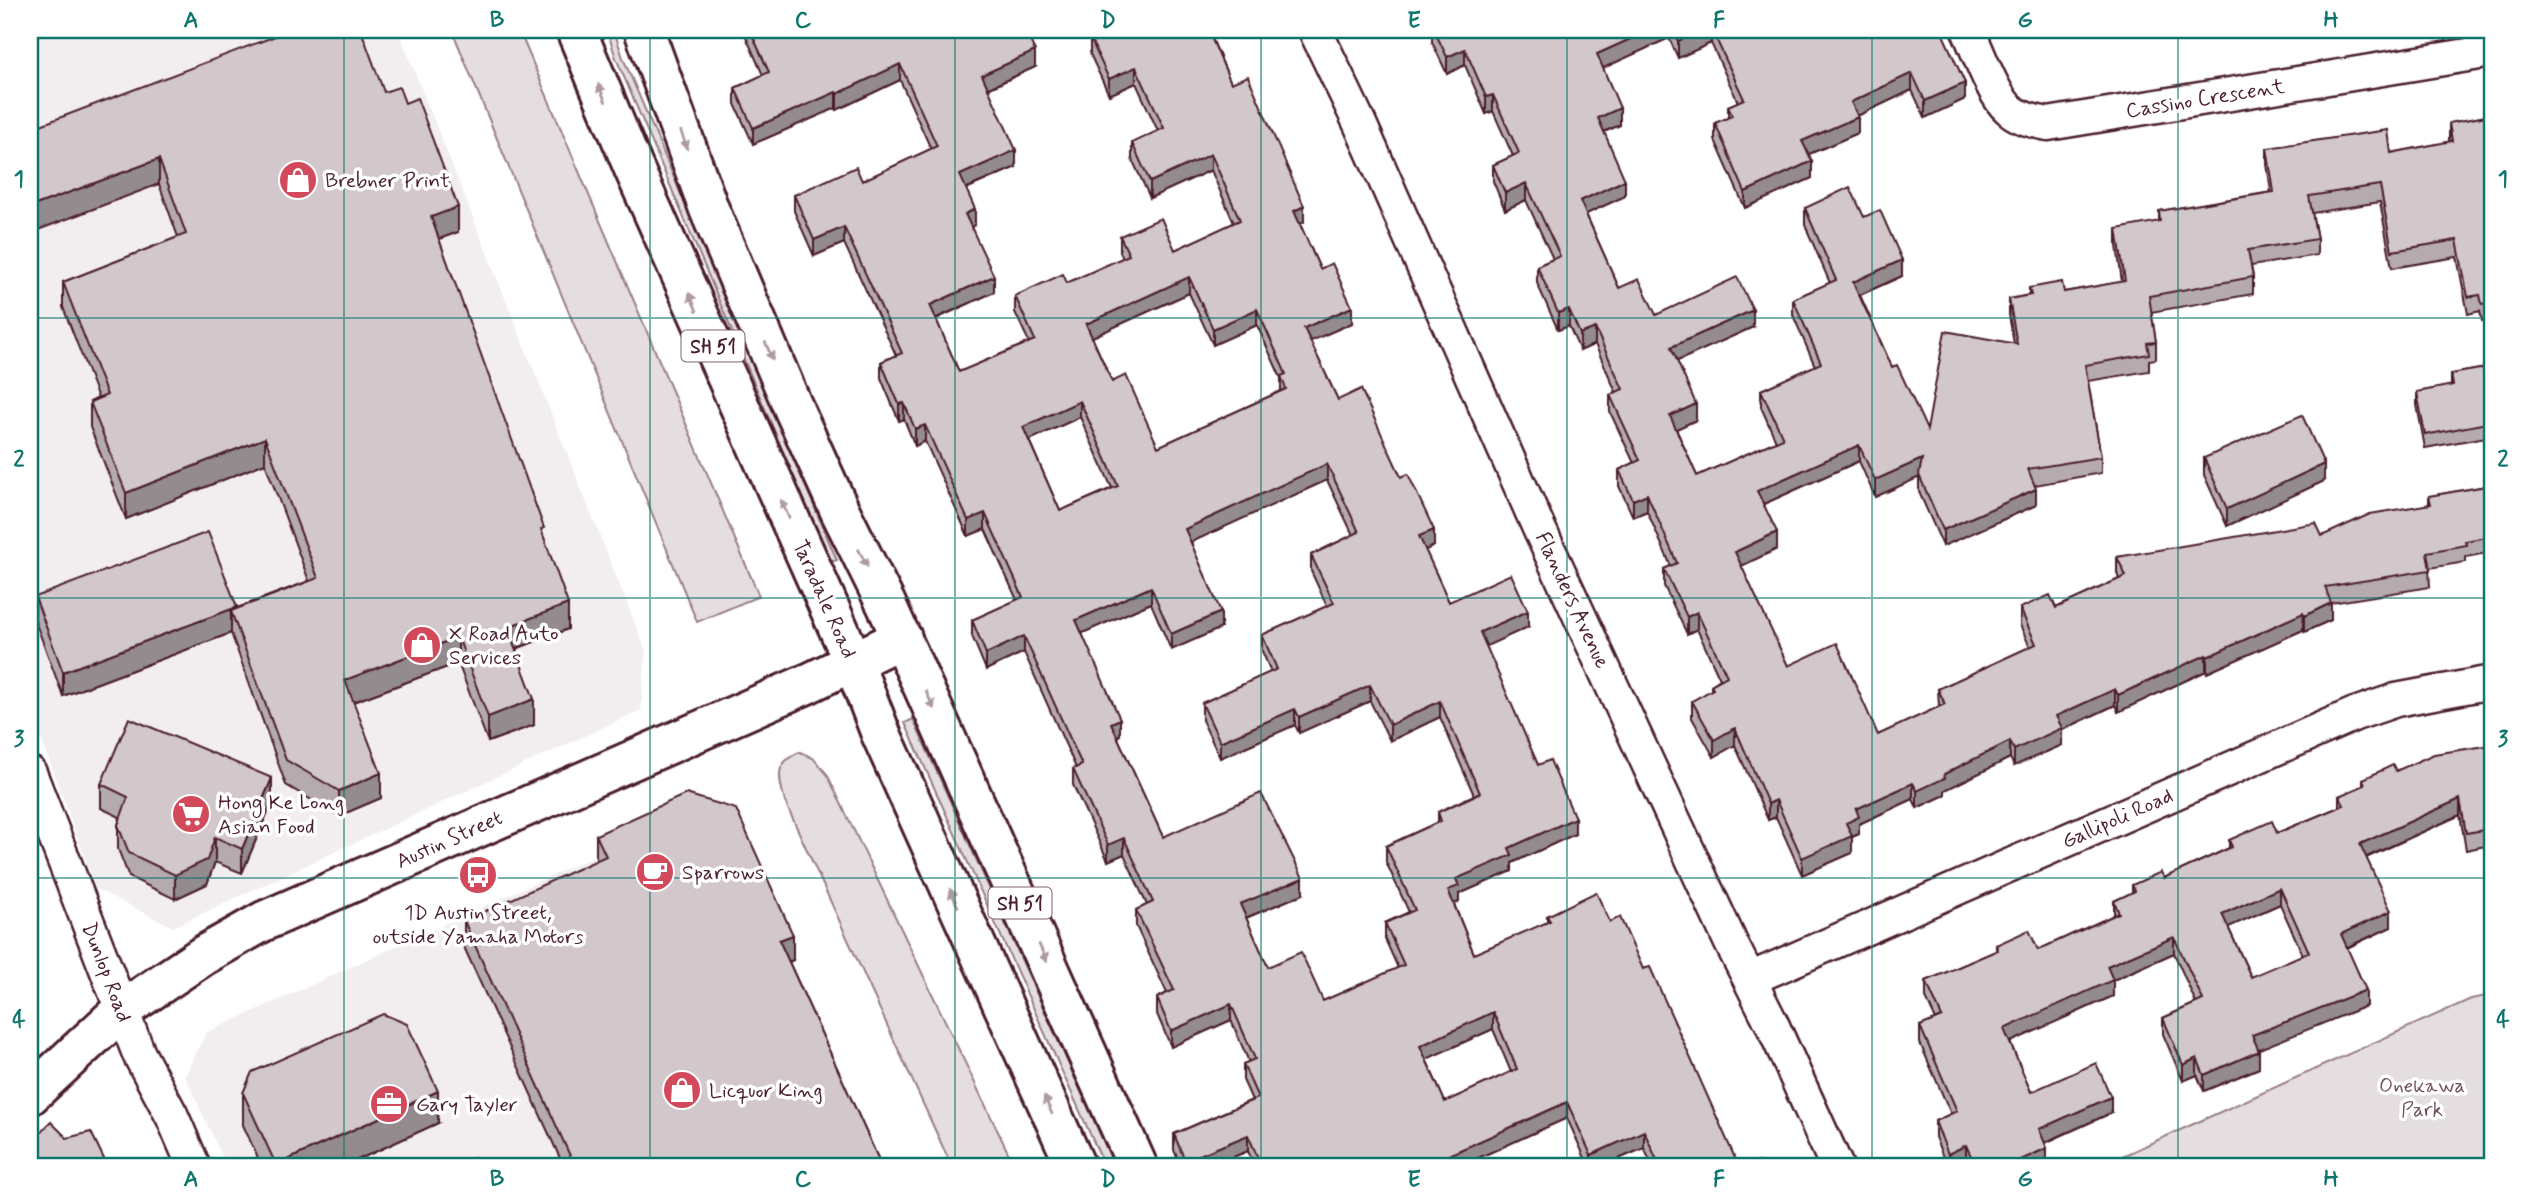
<svg xmlns="http://www.w3.org/2000/svg" width="2522" height="1197" viewBox="0 0 2522 1197" font-family="Mynerve,sans-serif">
  <style>
    .built { fill: #f2eeef }
    .green { fill: #e5dee0; stroke: #987e86; stroke-width: 2 }
    .lines { fill: none; stroke-linecap: round; stroke-linejoin: round }
    .minor-casing { stroke: #4a1f2b; stroke-width: 37 }
    .secondary-casing { stroke: #4a1f2b; stroke-width: 44 }
    .trunk-casing { stroke: #4a1f2b; stroke-width: 44 }
    .minor { stroke: #fff; stroke-width: 32 }
    .secondary { stroke: #fff; stroke-width: 38 }
    .trunk { stroke: #fff; stroke-width: 38 }
    .wall { fill: #b5abaf; stroke: #4a1f2b; stroke-width: 2; fill-rule: evenodd }
    .shaded-wall { fill: #938b8e; stroke: #4a1f2b; stroke-width: 2 }
    .building { fill: #d2c7cb; stroke: #4a1f2b; stroke-width: 2; fill-rule: evenodd }
    .oneway { fill: #ae9aa0 }
    .grid { fill: none; stroke: #0f766e; stroke-width: 2; stroke-opacity: 0.55 }
    .labels { text-anchor: middle; stroke-width: 7; stroke-linejoin: round; paint-order: stroke }
    .shield { fill: #fff; stroke: #80626b; stroke-width: 2 }
    .shield-label { font-size: 19px; font-weight: bold; fill: #4a1f2b }
    .street-label { font-size: 21px; fill: #4a1f2b; stroke: #fff }
    .poi-label { font-size: 21px; fill: #4a1f2b; stroke: #fff; text-anchor: start }
    .park-label { font-size: 21px; fill: #714f58; stroke: #fff }
    .neatline { fill: none; stroke: #0f766e; stroke-width: 2.5 }
    .grid-label { font-size: 23px; text-anchor: middle; font-weight: bold; fill: #0f766e }
  </style>
  <rect width="100%" height="100%" fill="#fff"/>
  <filter id="ink" filterUnits="userSpaceOnUse"><feTurbulence type="fractalNoise" baseFrequency=".0143" numOctaves="2"/><feDisplacementMap in="SourceGraphic" scale="14" xChannelSelector="R" yChannelSelector="G"/><feConvolveMatrix kernelMatrix="1 2 1 2 8 2 1 2 1" color-interpolation-filters="sRGB"/></filter>
  <g filter="url(#ink)">
    <g class="built">
      <polygon points="30,30 398,30 646,651 641,710 173,927 96,889 30,708"/>
      <polygon points="691,812 874,1167 227,1167 185,1076 206,1033"/>
    </g>
    <g class="green">
      <polygon points="452,30 519,30 759,596 697,622"/>
      <polygon points="607,30 614,30 623,58 837,560 830,562 616,58"/>
      <polygon points="913,719 1115,1167 1105,1167 905,723"/>
      <path d="M800,752L813,758L827,774L1015,1167H952L785,802C779,778 773,763 800,752Z"/>
      <polygon points="2492,995 2492,1167 2098,1167 2471,999"/>
    </g>
    <g class="lines">
      <defs>
        <g id="minor">
          <polyline points="1315,30 1360,124 1538,526 1731,943 1772,1024 1837,1167"/>
          <path d="M1968,30C1977,49 1993,95 2008,108C2019,119 2034,121 2048,124L2492,51"/>
          <polyline points="30,773 139,1054 172,1116 194,1167"/>
          <polyline points="1750,979 2355,714 2396,700 2492,682"/>
        </g>
        <polyline id="secondary" points="30,1095 122,1010 204,955 264,921 809,683 902,638"/>
        <g id="trunk">
          <polyline points="576,30 634,169 853,661 881,734 1076,1167"/>
          <polyline points="644,30 709,209 795,412 840,511 886,604 1138,1167"/>
        </g>
      </defs>
      <use href="#minor" class="minor-casing"/>
      <use href="#secondary" class="secondary-casing"/>
      <use href="#trunk" class="trunk-casing"/>
      <use href="#minor" class="minor"/>
      <use href="#secondary" class="secondary"/>
      <use href="#trunk" class="trunk"/>
    </g>
    <g class="wall">
      <path d="M743,30H806L808,33L1035,67L988,89L1016,167L966,189L975,225L971,227L994,292L936,319L959,372L1029,342L1015,312V296L1067,283L1123,258L1120,252V236L1175,250L1234,223L1211,170L1150,198L1132,159V143L1158,131L1136,83L1109,95L1090,54V38L1210,30V34L1231,83L1304,222L1300,224L1320,269L1352,323L1310,341L1338,400L1434,546L1425,550L1449,602L1528,627L1485,646L1538,765L1575,834L1512,863V871L1459,894V902L1454,904L1474,954L1547,923V916L1610,922L1643,969L1739,1167H1653L1644,1148L1600,1167H1589L1567,1118L1458,1167H1255L1248,1151L1208,1167H1181L1174,1150V1134L1252,1100L1243,1080V1064L1249,1062L1231,1020L1171,1047L1157,1014V998L1167,993L1136,926V910L1147,905L1124,854L1108,861L1073,785V769L1076,768L1024,652L986,670L972,636V620L1017,600L985,529L968,536L925,441L915,446L904,419L899,421L881,378V362L896,355L844,243L814,256L794,211V195L862,181L931,149L900,80L837,110L836,108L753,144L735,104V88L763,75ZM1189,293L1213,345L1257,325L1281,378V391L1158,447L1112,382L1092,337ZM1080,417L1112,488L1060,511L1029,440ZM1327,480L1353,535L1311,555V571L1327,606L1262,635V651L1271,672L1202,703V720L1220,758L1295,725L1299,733L1370,701L1390,741L1440,717L1474,795L1438,812V822L1386,846V862L1409,912L1385,923V939L1398,968L1323,1001L1268,967L1246,918L1303,894L1163,837L1117,736L1120,735L1082,633L1151,603L1171,650L1221,628L1191,542ZM1493,1029L1511,1072L1445,1102L1426,1059Z"/>
      <polygon points="1432,30 1941,30 1965,99 1925,118 1912,90 1857,116 1858,133 1809,154 1812,178 1745,208 1715,140 1715,123 1728,118 1728,106 1738,102 1711,43 1678,58 1669,38 1603,68 1620,125 1604,132 1625,196 1586,214 1619,288 1656,315 1753,327 1677,361 1696,420 1676,429 1697,476 1776,441 1761,407 1761,390 1815,366 1793,315 1793,299 1830,283 1805,225 1805,208 1864,217 1902,276 1860,295 1892,367 1927,430 2014,344 2009,315 2009,299 2029,295 2029,288 2064,292 2122,282 2117,246 2117,229 2159,222 2159,211 2271,192 2267,164 2267,148 2391,153 2449,142 2449,123 2492,115 2492,319 2482,321 2480,311 2468,314 2457,257 2392,268 2380,202 2312,213 2317,239 2317,255 2251,266 2253,277 2253,294 2151,312 2156,342 2156,359 2149,360 2149,371 2088,381 2101,457 2101,473 2035,485 2036,505 1943,546 1919,492 1919,477 1875,497 1859,461 1764,504 1777,549 1741,566 1788,666 1878,735 1939,707 1938,689 2030,647 2020,625 2020,608 2056,608 2119,579 2117,573 2117,557 2322,536 2429,504 2429,496 2492,485 2492,552 2466,557 2466,562 2429,568 2430,587 2331,603 2331,620 2304,632 2303,630 2207,673 2206,671 2118,712 2115,705 2062,730 2062,745 2014,766 2010,758 1945,790 1945,795 1917,808 1913,799 1859,824 1859,834 1852,837 1852,853 1802,875 1776,817 1768,820 1735,745 1714,757 1692,718 1692,701 1711,691 1711,685 1720,679 1697,629 1687,634 1664,586 1664,569 1671,566 1647,511 1633,517 1619,486 1619,470 1634,463 1610,412 1610,395 1616,392 1595,344 1580,351 1569,326 1558,330 1537,283 1537,266 1553,259 1526,200 1505,210 1493,181 1493,165 1513,156 1493,111 1486,114 1465,65 1447,74 1432,42"/>
      <polygon points="384,92 405,103 458,232 439,239 544,539 568,629 516,649 534,725 488,742 458,663 353,702 381,798 339,816 286,785 231,633 63,696 35,621 35,597 237,608 309,581 265,463 126,519 90,427 90,402 98,398 63,307 63,282 178,237 159,184 30,129"/>
      <polygon points="2492,367 2492,436 2425,448 2417,405 2417,392 2451,386 2451,374"/>
      <polygon points="2204,458 2324,481 2227,526 2204,475"/>
      <path d="M2492,745V861L2490,845L2466,850L2460,815L2366,858L2391,927L2347,948L2366,1006L2258,1049L2259,1068L2204,1091L2197,1075L2183,1081L2163,1034V1018L2196,1003L2174,953L2113,980V996L2010,1042L2031,1092L2111,1113L2045,1143L2047,1164L2041,1167H1968L1966,1161L1954,1167H1947L1935,1137V1121L1951,1114L1920,1043V1026L1936,1020L1926,998V981L1996,951V945L2038,950L2114,915V901L2132,893V885L2164,878L2229,848V840L2277,833L2339,807V796L2363,786V779ZM2280,904L2303,955L2251,977L2228,927Z"/>
      <polygon points="101,784 272,802 242,873 215,862 207,884 175,899 129,877 118,849 118,825 120,817 101,808"/>
      <polygon points="596,835 793,960 789,962 882,1167 564,1167 464,947 464,921 596,861"/>
      <polygon points="243,1093 438,1123 342,1167 262,1167 243,1125"/>
    </g>
    <g class="shaded-wall">
      <polygon points="30,30 53,30 30,38"/>
      <polygon points="166,30 182,30 166,36"/>
      <polygon points="1650,30 1669,30 1669,38 1597,71 1597,54"/>
      <polygon points="1703,30 1711,30 1711,43 1678,58 1678,41"/>
      <polygon points="1465,49 1465,65 1447,74 1447,57"/>
      <polygon points="1035,51 1035,67 982,91 982,75"/>
      <polygon points="900,64 900,80 837,110 837,94"/>
      <polygon points="1136,67 1136,83 1109,95 1109,79"/>
      <polygon points="1912,73 1912,90 1851,119 1851,102"/>
      <polygon points="1965,83 1965,99 1925,118 1925,101"/>
      <polygon points="836,92 836,108 753,144 753,128"/>
      <polygon points="1493,95 1493,111 1486,114 1486,97"/>
      <polygon points="1620,108 1620,125 1598,134 1598,118"/>
      <polygon points="1858,117 1858,133 1802,157 1802,141"/>
      <polygon points="1016,150 1016,167 960,191 960,175"/>
      <polygon points="1211,154 1211,170 1150,198 1150,182"/>
      <polygon points="159,159 159,184 30,233 30,207"/>
      <polygon points="1812,161 1812,178 1745,208 1745,192"/>
      <polygon points="1625,180 1625,196 1580,217 1580,201"/>
      <polygon points="1526,183 1526,200 1505,210 1505,193"/>
      <polygon points="1304,206 1304,222 1294,227 1294,211"/>
      <polygon points="458,207 458,232 431,242 431,217"/>
      <polygon points="975,209 975,225 965,230 965,214"/>
      <polygon points="844,227 844,243 814,256 814,240"/>
      <polygon points="1902,260 1902,276 1853,298 1853,282"/>
      <polygon points="994,276 994,292 930,321 930,305"/>
      <polygon points="1189,277 1189,293 1086,340 1086,324"/>
      <polygon points="1352,307 1352,323 1304,344 1304,328"/>
      <polygon points="1257,309 1257,325 1213,345 1213,329"/>
      <polygon points="1569,309 1569,326 1558,330 1558,313"/>
      <polygon points="1753,310 1753,327 1671,364 1671,347"/>
      <polygon points="1595,328 1595,344 1580,351 1580,334"/>
      <polygon points="1080,401 1080,417 1023,443 1023,427"/>
      <polygon points="904,403 904,419 899,421 899,404"/>
      <polygon points="1696,404 1696,420 1670,432 1670,416"/>
      <polygon points="925,425 925,441 915,446 915,429"/>
      <polygon points="265,438 265,463 126,519 126,493"/>
      <polygon points="1859,445 1859,461 1757,507 1757,491"/>
      <polygon points="1922,459 1922,476 1875,497 1875,480"/>
      <polygon points="1327,464 1327,480 1185,545 1185,529"/>
      <polygon points="2324,464 2324,481 2227,526 2227,509"/>
      <polygon points="2036,489 2036,505 1943,546 1943,530"/>
      <polygon points="1647,494 1647,511 1633,517 1633,500"/>
      <polygon points="985,513 985,529 968,536 968,520"/>
      <polygon points="1434,530 1434,546 1419,553 1419,536"/>
      <polygon points="1777,532 1777,549 1735,569 1735,552"/>
      <polygon points="1151,587 1151,603 1076,636 1076,620"/>
      <polygon points="2331,603 2331,620 2304,632 2304,616"/>
      <polygon points="568,604 568,629 507,652 507,627"/>
      <polygon points="237,607 237,627 231,611 231,633 63,696 63,672"/>
      <polygon points="1528,611 1528,627 1480,649 1480,632"/>
      <polygon points="1221,612 1221,628 1171,650 1171,634"/>
      <polygon points="1697,612 1697,629 1687,634 1687,617"/>
      <polygon points="2303,613 2303,630 2207,673 2207,657"/>
      <polygon points="1024,636 1024,652 986,670 986,654"/>
      <polygon points="458,637 458,663 345,705 345,680"/>
      <polygon points="2206,655 2206,671 2118,712 2118,695"/>
      <polygon points="1370,685 1370,701 1299,733 1299,717"/>
      <polygon points="2115,689 2115,705 2062,730 2062,745 2014,766 2014,750 2056,716"/>
      <polygon points="534,699 534,725 488,742 488,717"/>
      <polygon points="1440,701 1440,717 1390,741 1390,725"/>
      <polygon points="1295,709 1295,725 1220,758 1220,742"/>
      <polygon points="1120,719 1120,735 1111,739 1111,723"/>
      <polygon points="1735,728 1735,745 1714,757 1714,740"/>
      <polygon points="2010,741 2010,758 1945,790 1945,795 1917,808 1917,791 1944,774"/>
      <polygon points="381,773 381,798 339,816 339,791"/>
      <polygon points="272,778 272,802 242,873 242,849"/>
      <polygon points="1913,783 1913,799 1859,824 1859,834 1852,837 1852,853 1802,875 1802,858 1846,823 1856,809"/>
      <polygon points="2460,799 2460,815 2360,860 2360,844"/>
      <polygon points="1776,800 1776,817 1768,820 1768,804"/>
      <polygon points="1575,818 1575,834 1512,863 1512,871 1459,894 1459,902 1448,906 1448,890 1456,879 1509,848"/>
      <polygon points="215,837 215,862 207,884 175,899 175,875"/>
      <polygon points="1124,838 1124,854 1108,861 1108,845"/>
      <polygon points="1303,878 1303,894 1240,920 1240,904"/>
      <polygon points="2280,888 2280,904 2222,930 2222,914"/>
      <polygon points="2391,911 2391,927 2341,950 2341,934"/>
      <polygon points="793,935 793,960 779,966 779,940"/>
      <polygon points="2174,937 2174,953 2113,980 2113,996 2004,1045 2004,1029 2107,966"/>
      <polygon points="2366,990 2366,1006 2252,1052 2252,1035"/>
      <polygon points="1231,1004 1231,1020 1171,1047 1171,1031"/>
      <polygon points="1493,1012 1493,1029 1420,1062 1420,1046"/>
      <polygon points="2259,1051 2259,1068 2204,1091 2204,1075"/>
      <polygon points="2197,1058 2197,1075 2183,1081 2183,1065"/>
      <polygon points="438,1091 438,1123 342,1167 276,1167 276,1165"/>
      <polygon points="2111,1097 2111,1113 2039,1145 2039,1129"/>
      <polygon points="1567,1102 1567,1118 1458,1167 1422,1167"/>
      <polygon points="1644,1131 1644,1148 1600,1167 1591,1167 1591,1155"/>
      <polygon points="1248,1135 1248,1151 1208,1167 1185,1167 1185,1161"/>
      <polygon points="1966,1145 1966,1161 1954,1167 1948,1167 1948,1154"/>
      <polygon points="2047,1148 2047,1164 2041,1167 2005,1167"/>
      <polygon points="105,1161 105,1167 89,1167"/>
    </g>
    <g class="building">
      <polygon points="291,30 361,30 384,92 399,87 405,103 417,98 458,207 431,217 544,528 541,529 568,604 507,627 534,699 488,717 458,637 345,680 381,773 339,791 286,760 231,611 318,578 265,438 126,493 90,402 107,395 63,282 186,234 159,159 30,207 30,129"/>
      <path d="M750,30H806L808,33L815,30H1025L1035,51L982,75L1016,150L960,175L975,209L965,214L994,276L930,305L959,372L1035,340L1015,296L1063,274L1067,283L1129,255L1120,236L1161,218L1175,250L1240,220L1211,154L1150,182L1132,143L1164,128L1136,67L1109,79L1090,38L1108,30H1208L1231,83L1248,76L1304,206L1294,211L1320,269L1332,263L1352,307L1304,328L1338,400L1361,389L1401,477L1408,474L1434,530L1419,536L1449,602L1511,574L1528,611L1480,632L1538,765L1550,760L1575,818L1509,848L1512,855L1456,879L1459,886L1448,890L1474,954L1550,921L1547,916L1596,892L1610,922L1620,917L1643,969L1650,967L1739,1167H1660L1644,1131L1591,1155L1567,1102L1422,1167H1262L1248,1135L1185,1161L1174,1134L1258,1098L1243,1064L1255,1059L1231,1004L1171,1031L1157,998L1174,990L1136,910L1153,902L1124,838L1108,845L1073,769L1082,765L1024,636L986,654L972,620L1023,597L985,513L968,520L925,425L915,429L904,403L899,404L881,362L902,353L844,227L814,240L794,195L856,167L862,181L937,146L900,64L837,94L836,92L753,128L735,88L769,72ZM1189,277L1213,329L1257,309L1286,374L1281,376L1286,389L1158,447L1126,375L1112,382L1086,324ZM1080,401L1118,486L1060,511L1023,427ZM1327,464L1359,532L1311,555L1334,603L1262,635L1277,669L1202,703L1220,742L1295,709L1299,717L1370,685L1390,725L1440,701L1480,793L1438,812L1441,821L1386,846L1415,910L1385,923L1404,965L1323,1001L1301,952L1268,967L1240,904L1303,878L1261,793L1163,837L1111,723L1120,719L1076,620L1151,587L1171,634L1221,612L1185,529ZM1493,1012L1517,1069L1445,1102L1420,1046Z"/>
      <polygon points="1434,30 1650,30 1597,54 1620,108 1598,118 1625,180 1580,201 1619,288 1639,279 1656,315 1737,277 1753,310 1671,347 1696,404 1670,416 1697,476 1783,438 1761,390 1821,363 1793,299 1836,280 1805,208 1850,187 1864,217 1880,210 1902,260 1853,282 1892,367 1897,365 1927,430 1945,331 2017,344 2009,299 2031,295 2029,288 2062,282 2064,292 2125,281 2117,229 2160,221 2159,211 2274,192 2267,148 2388,130 2391,153 2452,141 2449,123 2492,115 2492,302 2482,304 2480,295 2468,297 2457,240 2392,251 2380,185 2309,196 2317,239 2248,250 2253,277 2149,296 2156,342 2147,343 2149,354 2085,365 2101,457 2028,469 2036,489 1943,530 1919,475 1922,459 1875,480 1859,445 1757,491 1777,532 1735,552 1788,666 1837,643 1878,735 1945,704 1938,689 2036,644 2020,608 2050,595 2056,608 2126,576 2117,557 2316,523 2322,536 2370,514 2431,504 2429,496 2492,485 2492,536 2465,541 2466,545 2427,552 2430,570 2325,587 2331,603 2304,616 2303,613 2207,657 2206,655 2118,695 2115,689 2056,716 2062,728 2014,750 2010,741 1944,774 1945,778 1917,791 1913,783 1856,809 1859,817 1846,823 1852,836 1802,858 1776,800 1768,804 1735,728 1714,740 1692,701 1713,689 1711,685 1727,676 1697,612 1687,617 1664,569 1677,563 1647,494 1633,500 1619,470 1640,460 1610,395 1623,389 1595,328 1580,334 1569,309 1558,313 1537,266 1560,256 1526,183 1505,193 1493,165 1519,153 1493,95 1486,97 1465,49 1447,57"/>
      <polygon points="1672,30 1703,30 1678,41"/>
      <polygon points="1712,30 1941,30 1965,83 1925,101 1912,73 1851,102 1858,117 1802,141 1812,161 1745,192 1715,123 1732,116 1728,106 1744,99"/>
      <polygon points="2492,367 2492,422 2425,435 2417,392 2453,385 2451,374"/>
      <polygon points="2302,415 2324,464 2227,509 2204,458"/>
      <polygon points="208,532 237,607 63,672 35,597"/>
      <polygon points="129,718 272,778 242,849 215,837 207,860 175,875 129,853 118,825 128,797 101,784"/>
      <path d="M2492,745V845L2490,829L2466,833L2460,799L2360,844L2391,911L2341,934L2366,990L2252,1035L2259,1051L2204,1075L2197,1058L2183,1065L2163,1018L2203,1000L2174,937L2107,966L2113,980L2004,1029L2031,1092L2096,1063L2111,1097L2039,1129L2047,1148L2005,1167H1976L1966,1145L1948,1154L1935,1121L1957,1111L1920,1026L1942,1017L1926,981L1998,950L1996,945L2029,930L2038,950L2119,913L2114,901L2135,891L2132,885L2161,872L2164,878L2232,847L2229,840L2272,821L2277,833L2344,805L2339,796L2365,785L2363,779L2393,765L2396,771L2434,754ZM2280,888L2309,952L2251,977L2222,914Z"/>
      <polygon points="686,794 736,809 793,935 779,940 882,1167 575,1167 464,921 606,856 596,835"/>
      <polygon points="383,1014 407,1024 438,1091 276,1165 243,1093 252,1072"/>
      <polygon points="51,1122 67,1138 91,1132 105,1161 89,1167 32,1167 30,1163 30,1143"/>
      <polygon points="474,1158 478,1167 455,1167"/>
      <polygon points="1758,1162 1760,1167 1745,1167"/>
    </g>
    <defs><path id="oneway-solid" d="M-6-.8H1V-3.2L6.5 0L1 3.2V.8H-6Z" transform="scale(1.75)"/></defs>
    <g class="oneway">
      <use href="#oneway-solid" transform="translate(602 93) rotate(-113)"/>
      <use href="#oneway-solid" transform="translate(684 140) rotate(70)"/>
      <use href="#oneway-solid" transform="translate(693 302) rotate(-114)"/>
      <use href="#oneway-solid" transform="translate(769 351) rotate(67)"/>
      <use href="#oneway-solid" transform="translate(785 509) rotate(-114)"/>
      <use href="#oneway-solid" transform="translate(863 558) rotate(63)"/>
      <use href="#oneway-solid" transform="translate(930 700) rotate(66)"/>
      <use href="#oneway-solid" transform="translate(954 898) rotate(-114)"/>
      <use href="#oneway-solid" transform="translate(1043 953) rotate(66)"/>
      <use href="#oneway-solid" transform="translate(1048 1105) rotate(-114)"/>
    </g>
  </g>
  <path class="grid" d="M344,30V1167M650,30V1167M955,30V1167M1261,30V1167M1567,30V1167M1872,30V1167M2178,30V1167M30,318H2492M30,598H2492M30,878H2492"/>
  <defs>
    <symbol id="shop-disc" viewBox="-11 -11 22 22"><circle r="9.5" fill="#d1495b" stroke="#fff"/><path d="M-5-2.5h2.3a2.7 3.5 0 0 1 5.4 0H5L5.5 6h-11ZM-1.5-2.5h3a1.5 2.3 0 0 0-3 0Z" fill="#fff"/></symbol>
    <symbol id="supermarket-disc" viewBox="-11 -11 22 22"><circle r="9.5" fill="#d1495b" stroke="#fff"/><path d="M-6-5.5h2.5l.6 2H6L4.5 2H-2.5L-4.4-4H-6ZM-1.5 3.2a1.3 1.3 0 1 0 .1 0ZM3 3.2a1.3 1.3 0 1 0 .1 0Z" fill="#fff"/></symbol>
    <symbol id="cafe-disc" viewBox="-11 -11 22 22"><circle r="9.5" fill="#d1495b" stroke="#fff"/><path d="M-5.5-4.5H6V0H3Q3 3.5 0 3.5H-2.5Q-5.5 3.5-5.5 0ZM3-3.2v2h1.7v-2ZM-6 4.5H4V6H-6Z" fill="#fff"/></symbol>
    <symbol id="bus-disc" viewBox="-11 -11 22 22"><circle r="9.5" fill="#d1495b" stroke="#fff"/><path d="M-5-6H5V4H4V6H2V4H-2V6H-4V4H-5ZM-3.5-4V0h7V-4ZM-3.5 1.2v1.5H-2V1.2ZM2 1.2v1.5H3.5V1.2Z" fill="#fff"/></symbol>
    <symbol id="office-disc" viewBox="-11 -11 22 22"><circle r="9.5" fill="#d1495b" stroke="#fff"/><path d="M-6-3h4V-5.5h4V-3h4V5H-6ZM-1-4.5V-3h2v-1.5ZM-6 0V1H6V0Z" fill="#fff"/></symbol>
  </defs>
  <g fill-rule="evenodd">
    <use href="#shop-disc" x="276" y="158" width="44" height="44"/>
    <use href="#shop-disc" x="400" y="623" width="44" height="44"/>
    <use href="#supermarket-disc" x="169" y="792" width="44" height="44"/>
    <use href="#cafe-disc" x="633" y="850" width="44" height="44"/>
    <use href="#bus-disc" x="456" y="853" width="44" height="44"/>
    <use href="#shop-disc" x="660" y="1068" width="44" height="44"/>
    <use href="#office-disc" x="367" y="1082" width="44" height="44"/>
  </g>
  <g class="labels">
    <g class="shield">
      <rect x="681.5" y="330.5" width="63" height="31" rx="5"/>
      <rect x="988.5" y="887.5" width="63" height="31" rx="5"/>
    </g>
    <g class="shield-label">
      <text x="713" y="353">SH 51</text>
      <text x="1020" y="910">SH 51</text>
    </g>
    <g class="street-label">
      <text transform="translate(2205 98) rotate(-9)" y="7">Cassino Crescent</text>
      <text transform="translate(825 599) rotate(66)" y="7">Taradale Road</text>
      <text transform="translate(1573 600) rotate(65)" y="7">Flanders Avenue</text>
      <text transform="translate(2117 818) rotate(-24)" y="7">Gallipoli Road</text>
      <text transform="translate(449 839) rotate(-24)" y="7">Austin Street</text>
      <text transform="translate(107 972) rotate(69)" y="7">Dunlop Road</text>
    </g>
    <g class="poi-label">
      <text x="325" y="187">Brebner Print</text>
      <text x="449" y="640">X Road Auto<tspan x="449" dy="24">Services</tspan></text>
      <text x="218" y="809">Hong Ke Long<tspan x="218" dy="24">Asian Food</tspan></text>
      <text x="682" y="879">Sparrows</text>
      <text x="478" y="919" text-anchor="middle">1D Austin Street,<tspan x="478" dy="24">outside Yamaha Motors</tspan></text>
      <text x="709" y="1097">Licquor King</text>
      <text x="416" y="1111">Gary Tayler</text>
    </g>
    <g class="park-label">
      <text x="2422" y="1092">Onekawa<tspan x="2422" dy="24">Park</tspan></text>
    </g>
  </g>
  <rect width="2522" height="1197" fill="none" stroke="#fff" stroke-width="77"/>
  <rect x="38" y="38" width="2446" height="1120" class="neatline"/>
  <g class="grid-label">
    <text x="191" y="27">A</text>
    <text x="497" y="27">B</text>
    <text x="803" y="27">C</text>
    <text x="1108" y="27">D</text>
    <text x="1414" y="27">E</text>
    <text x="1719" y="27">F</text>
    <text x="2025" y="27">G</text>
    <text x="2331" y="27">H</text>
    <text x="19" y="186">1</text>
    <text x="2503" y="186">1</text>
    <text x="19" y="466">2</text>
    <text x="2503" y="466">2</text>
    <text x="19" y="746">3</text>
    <text x="2503" y="746">3</text>
    <text x="19" y="1026">4</text>
    <text x="2503" y="1026">4</text>
    <text x="191" y="1186">A</text>
    <text x="497" y="1186">B</text>
    <text x="803" y="1186">C</text>
    <text x="1108" y="1186">D</text>
    <text x="1414" y="1186">E</text>
    <text x="1719" y="1186">F</text>
    <text x="2025" y="1186">G</text>
    <text x="2331" y="1186">H</text>
  </g>
</svg>
